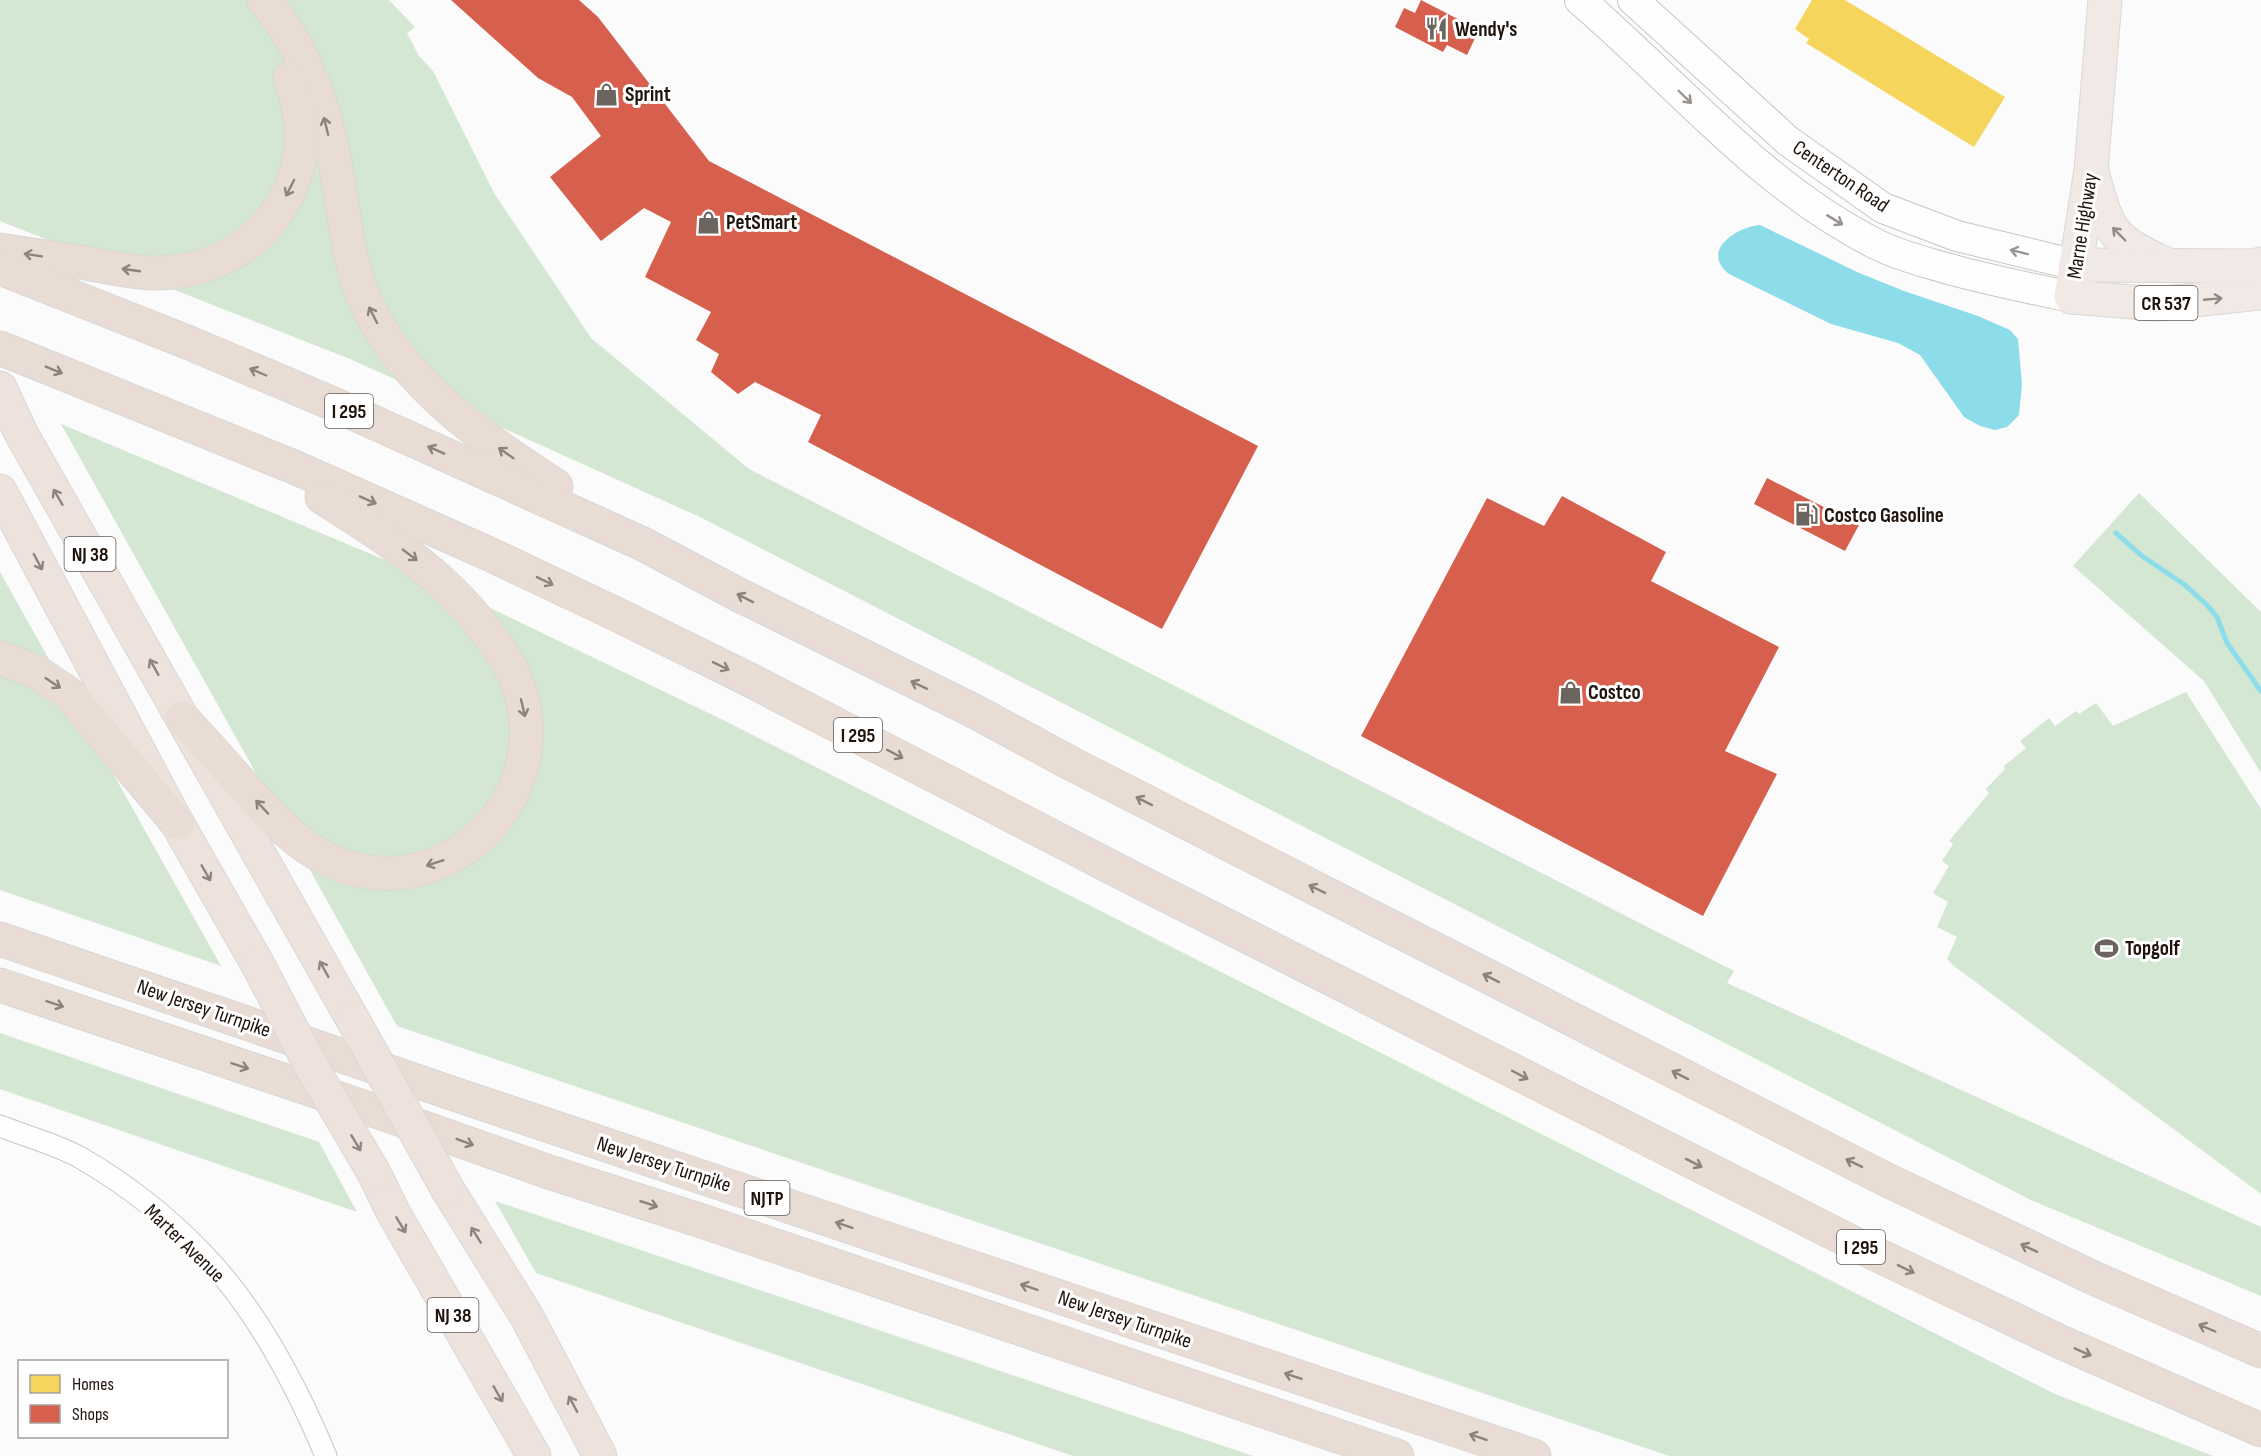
<svg xmlns="http://www.w3.org/2000/svg" width="2261" height="1456" viewBox="0 0 2261 1456" font-family="'Sofia Sans Condensed',sans-serif">
  <style>
    .green { fill: #d3e7d2 }
    .water { fill: #8ddcea }
    .homes { fill: #f6d55c }
    .shops { fill: #d6604d }
    .lines { fill: none; stroke-linecap: round; stroke-linejoin: round }
    .stream { stroke: #8ddcea; stroke-width: 5 }
    .minor-casing { stroke: #cbc5c1; stroke-width: 23 }
    .secondary-casing { stroke: #cbc5c1; stroke-width: 32 }
    .primary-casing { stroke: #d9d8d6; stroke-width: 35 }
    .trunk-casing { stroke: #d9d8d6; stroke-width: 35 }
    .motorway-casing { stroke: #d9d8d6; stroke-width: 35 }
    .minor { stroke: #fefefe; stroke-width: 21 }
    .secondary { stroke: #fefefe; stroke-width: 30 }
    .primary { stroke: #f1e9e5; stroke-width: 33 }
    .trunk { stroke: #ede2dc; stroke-width: 33 }
    .motorway { stroke: #e9dcd4; stroke-width: 33 }
    .trunk-bridge-casing { stroke: #d9d8d6; stroke-width: 35; stroke-linecap: butt }
    .trunk-bridge { stroke: #ede2dc; stroke-width: 33 }
    .oneway { stroke: #9a9491 }
    .oneway2 { stroke: #8e827a }
    .oneway3 { stroke: #928983 }
    .oneway4 { stroke: #90857e }
    .labels { text-anchor: middle; stroke-width: 6; stroke-linejoin: round; paint-order: stroke }
    .shield { fill: #fff; stroke: #625a54; stroke-width: 1.5 }
    .shield-label { font-size: 20px; font-weight: bold; fill: #1f130b }
    .poi-label { font-size: 21px; font-weight: bold; fill: #1f130b; stroke: #fff; text-anchor: start }
    .street-label { font-size: 21px; fill: #1f130b; stroke: #fff }
  </style>
  <rect width="100%" height="100%" fill="#fbfbfb"/>
  <g class="green">
    <polygon points="0,0 389,0 415,27 407,33 419,56 433,71 494,193 591,338 749,469 1734,971 1727,983 2261,1227 2261,1296 2031,1200 702,518 350,359 0,221"/>
    <polygon points="61,424 428,578 721,719 2053,1393 2213,1456 1669,1456 397,1026"/>
    <polygon points="2139,493 2261,612 2261,773 2204,681 2073,566"/>
    <polygon points="0,572 221,966 0,890"/>
    <polygon points="2186,692 2261,809 2261,1194 1954,966 1947,959 1957,937 1937,927 1948,902 1933,893 1949,866 1942,861 1953,844 1949,841 1989,793 1986,789 2005,769 2004,766 2026,748 2020,741 2049,718 2055,726 2076,711 2079,714 2096,703 2113,726"/>
    <polygon points="0,1033 319,1142 357,1212 0,1089"/>
    <polygon points="495,1201 1253,1456 1073,1456 536,1273"/>
  </g>
  <path class="water" d="M1760,225L1857,272L1904,291L1978,316L2010,330L2018,339L2022,384L2019,415L2007,427L1995,430L1980,426L1964,417L1920,355L1898,343L1831,324L1729,274C1700,251 1736,227 1760,225Z"/>
  <polygon class="homes" points="1812,0 1845,0 2005,97 1974,147 1806,43 1809,39 1795,29"/>
  <g class="shops">
    <polygon points="451,0 579,0 598,17 709,161 1258,446 1162,629 808,442 821,415 755,382 738,394 711,372 719,354 696,340 711,312 645,277 671,222 644,208 601,241 550,177 601,136 572,97 538,78"/>
    <polygon points="1421,0 1479,30 1467,55 1447,45 1443,52 1395,27 1404,8 1415,13"/>
    <polygon points="1767,478 1859,525 1845,551 1754,504"/>
    <polygon points="1562,496 1666,552 1651,581 1779,647 1725,751 1777,774 1703,916 1361,736 1487,498 1544,526"/>
  </g>
  <g class="lines">
    <polyline class="stream" points="2116,533 2142,556 2185,585 2208,606 2217,617 2227,643 2261,691"/>
    <defs>
      <path id="minor" d="M0,1126C25,1136 58,1145 81,1158C124,1183 168,1217 203,1254C256,1308 297,1387 326,1456"/>
      <g id="secondary">
        <path d="M1580,0C1677,83 1761,187 1878,245C1898,255 1921,261 1942,267C1984,279 2028,288 2071,297"/>
        <polyline points="1633,0 1788,141 1883,208 1957,236 2076,265"/>
      </g>
      <g id="primary">
        <polyline points="2105,0 2091,170 2071,297 2157,304 2261,293"/>
        <path d="M2093,175C2098,193 2103,216 2115,232C2127,247 2149,256 2166,264"/>
        <polyline points="2076,265 2253,266 2261,264"/>
      </g>
      <g id="trunk">
        <polyline points="0,388 21,433 353,1020"/>
        <polyline points="0,491 177,823 257,963"/>
        <polyline points="374,1173 393,1212 534,1456"/>
        <polyline points="448,1190 527,1317 600,1456"/>
      </g>
      <g id="motorway">
        <path d="M264,0C307,51 326,109 337,174C344,215 348,259 364,298C402,384 481,437 556,486"/>
        <path d="M0,250C29,254 57,259 86,263C107,267 129,272 150,273C207,274 259,249 286,197C307,157 305,120 290,78"/>
        <polyline points="0,268 192,344 331,403 643,544 739,595 972,710 1072,764 1887,1180 2098,1280 2261,1351"/>
        <polyline points="0,348 294,467 487,553 616,614 746,678 1136,880 1863,1248 2063,1343 2261,1430"/>
        <polyline points="0,658 35,671 69,694 177,823"/>
        <path d="M182,718C202,739 221,761 240,782C263,808 286,835 316,853C430,921 563,805 517,682C511,666 500,649 489,635C443,572 387,539 322,497"/>
        <polyline points="0,939 469,1099 1534,1456"/>
        <polyline points="0,985 396,1118 549,1172 705,1222 1397,1456"/>
      </g>
    </defs>
    <use href="#minor" class="minor-casing"/>
    <use href="#secondary" class="secondary-casing"/>
    <use href="#primary" class="primary-casing"/>
    <use href="#trunk" class="trunk-casing"/>
    <use href="#motorway" class="motorway-casing"/>
    <use href="#minor" class="minor"/>
    <use href="#secondary" class="secondary"/>
    <use href="#primary" class="primary"/>
    <use href="#trunk" class="trunk"/>
    <use href="#motorway" class="motorway"/>
    <defs>
      <g id="trunk-bridge">
        <polyline points="257,963 310,1064 374,1173"/>
        <polyline points="353,1020 448,1190"/>
      </g>
    </defs>
    <use href="#trunk-bridge" class="trunk-bridge-casing"/>
    <use href="#trunk-bridge" class="trunk-bridge"/>
  </g>
  <defs><path id="oneway-shaft" d="M-6 0H5M1.5-3L5.5 0L1.5 3" fill="none" stroke-width="1.6" stroke-linecap="round" stroke-linejoin="round" transform="scale(1.5)"/></defs>
  <g class="oneway">
    <use href="#oneway-shaft" transform="translate(1685 97) rotate(44)"/>
    <use href="#oneway-shaft" transform="translate(1835 220) rotate(31)"/>
    <use href="#oneway-shaft" transform="translate(2019 252) rotate(-166)"/>
  </g>
  <g class="oneway2">
    <use href="#oneway-shaft" transform="translate(326 126) rotate(-104)"/>
    <use href="#oneway-shaft" transform="translate(290 188) rotate(117)"/>
    <use href="#oneway-shaft" transform="translate(33 255) rotate(-171)"/>
    <use href="#oneway-shaft" transform="translate(131 270) rotate(-172)"/>
    <use href="#oneway-shaft" transform="translate(373 315) rotate(-117)"/>
    <use href="#oneway-shaft" transform="translate(54 370) rotate(22)"/>
    <use href="#oneway-shaft" transform="translate(258 372) rotate(-157)"/>
    <use href="#oneway-shaft" transform="translate(436 450) rotate(-156)"/>
    <use href="#oneway-shaft" transform="translate(506 453) rotate(-145)"/>
    <use href="#oneway-shaft" transform="translate(368 500) rotate(24)"/>
    <use href="#oneway-shaft" transform="translate(410 555) rotate(37)"/>
    <use href="#oneway-shaft" transform="translate(545 581) rotate(26)"/>
    <use href="#oneway-shaft" transform="translate(745 598) rotate(-153)"/>
    <use href="#oneway-shaft" transform="translate(721 666) rotate(26)"/>
    <use href="#oneway-shaft" transform="translate(53 683) rotate(34)"/>
    <use href="#oneway-shaft" transform="translate(919 685) rotate(-155)"/>
    <use href="#oneway-shaft" transform="translate(523 708) rotate(77)"/>
    <use href="#oneway-shaft" transform="translate(895 754) rotate(28)"/>
    <use href="#oneway-shaft" transform="translate(1144 801) rotate(-153)"/>
    <use href="#oneway-shaft" transform="translate(262 807) rotate(-133)"/>
    <use href="#oneway-shaft" transform="translate(435 863) rotate(162)"/>
    <use href="#oneway-shaft" transform="translate(1317 889) rotate(-154)"/>
    <use href="#oneway-shaft" transform="translate(1491 978) rotate(-153)"/>
    <use href="#oneway-shaft" transform="translate(55 1004) rotate(19)"/>
    <use href="#oneway-shaft" transform="translate(240 1066) rotate(18)"/>
    <use href="#oneway-shaft" transform="translate(1520 1075) rotate(28)"/>
    <use href="#oneway-shaft" transform="translate(1680 1075) rotate(-153)"/>
    <use href="#oneway-shaft" transform="translate(465 1142) rotate(20)"/>
    <use href="#oneway-shaft" transform="translate(1694 1163) rotate(27)"/>
    <use href="#oneway-shaft" transform="translate(1854 1163) rotate(-154)"/>
    <use href="#oneway-shaft" transform="translate(649 1204) rotate(18)"/>
    <use href="#oneway-shaft" transform="translate(844 1225) rotate(-161)"/>
    <use href="#oneway-shaft" transform="translate(2029 1248) rotate(-155)"/>
    <use href="#oneway-shaft" transform="translate(1906 1269) rotate(26)"/>
    <use href="#oneway-shaft" transform="translate(1029 1287) rotate(-162)"/>
    <use href="#oneway-shaft" transform="translate(2207 1328) rotate(-157)"/>
    <use href="#oneway-shaft" transform="translate(2083 1352) rotate(24)"/>
    <use href="#oneway-shaft" transform="translate(1293 1376) rotate(-162)"/>
    <use href="#oneway-shaft" transform="translate(1478 1437) rotate(-161)"/>
  </g>
  <g class="oneway3">
    <use href="#oneway-shaft" transform="translate(2119 234) rotate(-134)"/>
    <use href="#oneway-shaft" transform="translate(2213 299) rotate(-5)"/>
  </g>
  <g class="oneway4">
    <use href="#oneway-shaft" transform="translate(58 497) rotate(-120)"/>
    <use href="#oneway-shaft" transform="translate(38 562) rotate(62)"/>
    <use href="#oneway-shaft" transform="translate(154 667) rotate(-119)"/>
    <use href="#oneway-shaft" transform="translate(206 873) rotate(60)"/>
    <use href="#oneway-shaft" transform="translate(324 969) rotate(-119)"/>
    <use href="#oneway-shaft" transform="translate(356 1143) rotate(59)"/>
    <use href="#oneway-shaft" transform="translate(401 1225) rotate(59)"/>
    <use href="#oneway-shaft" transform="translate(476 1235) rotate(-122)"/>
    <use href="#oneway-shaft" transform="translate(498 1394) rotate(60)"/>
    <use href="#oneway-shaft" transform="translate(573 1404) rotate(-118)"/>
  </g>
  <defs>
    <symbol id="restaurant-bare" viewBox="-9 -9 18 18"><path d="M-5-6h1v4h1v-4h1v4h1v-4h1v5L-1.5 .5V6h-2V.5L-5-1ZM5-6V6H3V1.5H1.5Q1.5-4 5-6Z" fill="#6c645f" stroke="#fff" stroke-width="2.5" paint-order="stroke"/></symbol>
    <symbol id="shop-bare" viewBox="-9 -9 18 18"><path d="M-5-2.5h2.3a2.7 3.5 0 0 1 5.4 0H5L5.5 6h-11ZM-1.5-2.5h3a1.5 2.3 0 0 0-3 0Z" fill="#6c645f" stroke="#fff" stroke-width="2.5" paint-order="stroke"/></symbol>
    <symbol id="fuel-bare" viewBox="-9 -9 18 18"><path d="M-5.5-6h7V0h2V4h1.3V-2.5L3-4.5l.8-.8L6-3V5H2.5V1h-1V6h-7ZM-4.2-4.7v3.2H.2V-4.7Z" fill="#6c645f" stroke="#fff" stroke-width="2.5" paint-order="stroke"/></symbol>
    <symbol id="stadium-bare" viewBox="-9 -9 18 18"><path d="M0-5a6.5 5 0 1 0 0 10a6.5 5 0 1 0 0-10ZM-3.5-1.8h7v3.6h-7Z" fill="#6c645f" stroke="#fff" stroke-width="2.5" paint-order="stroke"/></symbol>
  </defs>
  <g fill-rule="evenodd">
    <use href="#restaurant-bare" x="1420" y="12" width="33" height="33"/>
    <use href="#shop-bare" x="590" y="78" width="33" height="33"/>
    <use href="#shop-bare" x="692" y="206" width="33" height="33"/>
    <use href="#fuel-bare" x="1790" y="498" width="33" height="33"/>
    <use href="#shop-bare" x="1554" y="676" width="33" height="33"/>
    <use href="#stadium-bare" x="2090" y="932" width="33" height="33"/>
  </g>
  <g class="labels">
    <g class="shield">
      <rect x="2134.5" y="286" width="63" height="34" rx="4.5"/>
      <rect x="325" y="394" width="48" height="34" rx="4.5"/>
      <rect x="64.5" y="537" width="51" height="34" rx="4.5"/>
      <rect x="834" y="718" width="48" height="34" rx="4.5"/>
      <rect x="744.5" y="1181" width="45" height="34" rx="4.5"/>
      <rect x="1837" y="1230" width="48" height="34" rx="4.5"/>
      <rect x="427.5" y="1298" width="51" height="34" rx="4.5"/>
    </g>
    <g class="shield-label">
      <text x="2166" y="310">CR 537</text>
      <text x="349" y="418">I 295</text>
      <text x="90" y="561">NJ 38</text>
      <text x="858" y="742">I 295</text>
      <text x="767" y="1205">NJTP</text>
      <text x="1861" y="1254">I 295</text>
      <text x="453" y="1322">NJ 38</text>
    </g>
    <g class="poi-label">
      <text x="1455" y="36">Wendy's</text>
      <text x="625" y="101">Sprint</text>
      <text x="726" y="229">PetSmart</text>
      <text x="1824" y="522">Costco Gasoline</text>
      <text x="1588" y="699">Costco</text>
      <text x="2125" y="955">Topgolf</text>
    </g>
    <g class="street-label">
      <text transform="translate(1841 176) rotate(34)" y="7">Centerton Road</text>
      <text transform="translate(2082 226) rotate(-81)" y="7">Marne Highway</text>
      <text transform="translate(204 1008) rotate(19)" y="7">New Jersey Turnpike</text>
      <text transform="translate(664 1164) rotate(18)" y="7">New Jersey Turnpike</text>
      <text transform="translate(185 1243) rotate(44)" y="7">Marter Avenue</text>
      <text transform="translate(1125 1319) rotate(19)" y="7">New Jersey Turnpike</text>
    </g>
  </g>
  <rect x="18" y="1360" width="210" height="78" fill="#ffffff" stroke="#a5a19d" stroke-width="1.5"/>
  <rect x="30" y="1375" width="30" height="18" fill="#f6d55c" stroke="#a5a19d" stroke-width="1.5"/>
  <text x="72" y="1390" font-size="18" fill="#1f130b">Homes</text>
  <rect x="30" y="1405" width="30" height="18" fill="#d6604d" stroke="#a5a19d" stroke-width="1.5"/>
  <text x="72" y="1420" font-size="18" fill="#1f130b">Shops</text>
</svg>
